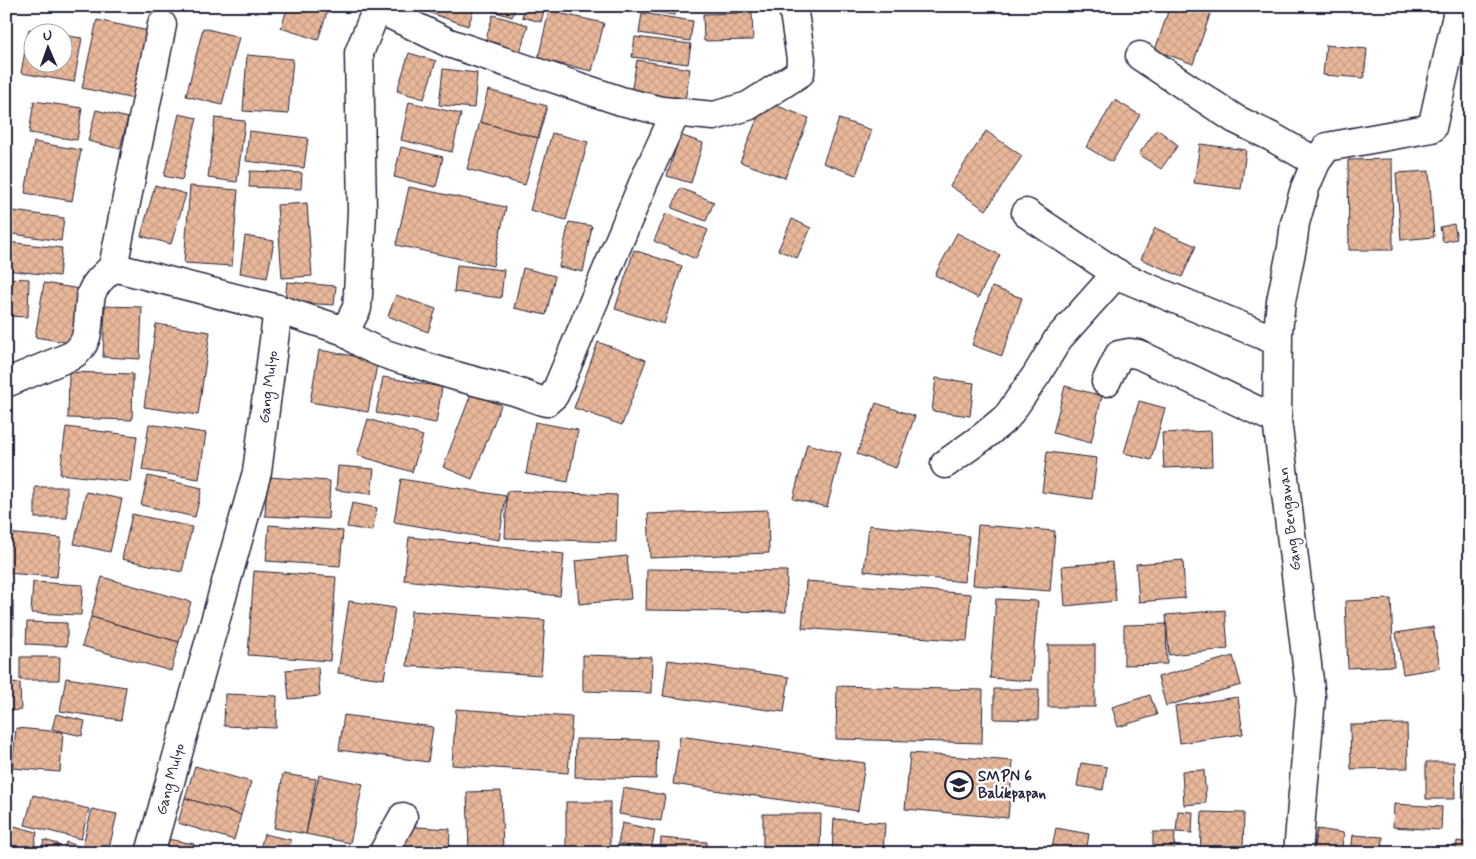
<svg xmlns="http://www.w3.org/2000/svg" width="1476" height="859" viewBox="0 0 1476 859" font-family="Mynerve,sans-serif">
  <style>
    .building { fill: url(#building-cross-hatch); stroke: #22223b }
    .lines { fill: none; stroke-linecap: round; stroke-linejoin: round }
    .street-casing { stroke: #22223b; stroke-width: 31 }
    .street { stroke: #fff; stroke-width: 28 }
    .labels { text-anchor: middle; stroke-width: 5; stroke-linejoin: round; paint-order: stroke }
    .street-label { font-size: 15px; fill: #22223b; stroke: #fff }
    .poi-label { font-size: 15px; font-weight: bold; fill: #22223b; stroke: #fff; text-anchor: start }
  </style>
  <defs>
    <pattern id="building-cross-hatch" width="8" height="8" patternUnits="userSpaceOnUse" patternTransform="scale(1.25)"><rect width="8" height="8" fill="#e9b89a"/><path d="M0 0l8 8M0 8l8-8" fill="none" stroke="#c89e86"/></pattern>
  </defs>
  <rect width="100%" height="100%" fill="#fff"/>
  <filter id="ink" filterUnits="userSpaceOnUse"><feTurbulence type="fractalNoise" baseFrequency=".02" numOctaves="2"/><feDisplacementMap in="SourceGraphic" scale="10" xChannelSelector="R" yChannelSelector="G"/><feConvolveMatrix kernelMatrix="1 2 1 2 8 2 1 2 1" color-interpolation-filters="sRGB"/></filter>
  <g filter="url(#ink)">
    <g class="building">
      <polygon points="59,6 106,6 105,13"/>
      <polygon points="288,6 329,6 318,40 281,28"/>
      <polygon points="417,6 475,6 468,26 416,8"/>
      <polygon points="484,6 516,6 512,17 483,8"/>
      <polygon points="525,6 545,6 541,22 522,17"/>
      <polygon points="647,6 677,6 675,15 646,11"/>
      <polygon points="1170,6 1213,6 1193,64 1155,50"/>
      <polygon points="549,11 604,23 592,71 538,59"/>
      <polygon points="642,13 693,21 690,41 639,33"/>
      <polygon points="752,13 753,40 704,41 703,14"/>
      <polygon points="493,15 528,25 519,56 484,45"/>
      <polygon points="97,20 149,31 134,99 82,88"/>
      <polygon points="203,28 239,37 222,105 186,96"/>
      <polygon points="29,29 51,32 32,32 32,62 62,62 62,35 82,38 74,82 21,73"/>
      <polygon points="635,37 691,44 688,64 632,57"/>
      <polygon points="1326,45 1367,49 1364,78 1323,75"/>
      <polygon points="409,53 436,61 424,99 397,91"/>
      <polygon points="247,55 293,59 288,114 243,111"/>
      <polygon points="637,60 690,69 684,107 630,98"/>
      <polygon points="443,69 477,73 474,108 439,105"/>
      <polygon points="488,90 547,106 538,138 480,122"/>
      <polygon points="1115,100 1140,115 1112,162 1086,147"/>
      <polygon points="34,101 82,108 77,140 29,133"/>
      <polygon points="764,101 809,118 785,178 740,162"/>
      <polygon points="409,102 461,114 452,152 401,140"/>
      <polygon points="96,110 128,118 120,149 88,141"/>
      <polygon points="179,114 197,118 182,180 164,176"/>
      <polygon points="215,118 245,121 237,182 208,178"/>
      <polygon points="839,119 872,130 856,175 823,163"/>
      <polygon points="480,122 538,138 525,185 467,169"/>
      <polygon points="1157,129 1178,145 1161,169 1139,154"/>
      <polygon points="249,131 308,138 304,168 246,161"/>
      <polygon points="986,131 1022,156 986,210 950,186"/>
      <polygon points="552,133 588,142 566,220 530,210"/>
      <polygon points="680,135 703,143 691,183 667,176"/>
      <polygon points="34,142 81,150 72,201 25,193"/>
      <polygon points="1200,144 1246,150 1241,189 1194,183"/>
      <polygon points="401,147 443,157 436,187 394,177"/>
      <polygon points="1392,159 1393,250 1349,250 1348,160"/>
      <polygon points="250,171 302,173 301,189 249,187"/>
      <polygon points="1429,171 1434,237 1401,240 1396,173"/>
      <polygon points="155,185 186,194 171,244 141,236"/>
      <polygon points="190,186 238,190 232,266 184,263"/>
      <polygon points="409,187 506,207 493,266 396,245"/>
      <polygon points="680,188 714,202 706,221 672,208"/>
      <polygon points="307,203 312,276 282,278 277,205"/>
      <polygon points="1470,204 1470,222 1469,222 1465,205"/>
      <polygon points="6,210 64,218 61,241 6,233"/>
      <polygon points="666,213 708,230 696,259 654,241"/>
      <polygon points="792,219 811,228 797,258 778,250"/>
      <polygon points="569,222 592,226 583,272 559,267"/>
      <polygon points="1454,224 1457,239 1443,242 1440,227"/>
      <polygon points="1155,228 1196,246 1182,277 1141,259"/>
      <polygon points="957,233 1000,255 978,298 935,275"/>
      <polygon points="245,236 274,241 267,278 240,273"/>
      <polygon points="6,242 62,248 59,276 6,270"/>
      <polygon points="634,250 682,266 664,324 615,309"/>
      <polygon points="457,265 504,270 501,298 454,292"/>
      <polygon points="523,268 555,276 546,315 514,308"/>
      <polygon points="6,278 29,279 28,317 6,316"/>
      <polygon points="287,282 336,286 334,305 285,302"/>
      <polygon points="44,283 80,289 71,343 35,337"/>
      <polygon points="992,287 1022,298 1002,356 972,345"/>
      <polygon points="396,295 436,309 428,332 388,316"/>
      <polygon points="105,306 142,307 140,359 103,357"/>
      <polygon points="156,324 210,332 198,415 144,407"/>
      <polygon points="598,342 646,360 622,425 574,408"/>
      <polygon points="319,350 378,360 368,412 310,402"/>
      <polygon points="69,372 133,374 132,420 68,418"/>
      <polygon points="383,377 442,387 436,423 376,413"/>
      <polygon points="936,378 974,383 970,416 932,411"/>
      <polygon points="1065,386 1102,396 1091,443 1053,433"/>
      <polygon points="471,394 501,405 472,479 443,467"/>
      <polygon points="1139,401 1165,408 1151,460 1124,453"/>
      <polygon points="876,403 915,416 896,468 857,454"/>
      <polygon points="368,419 423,436 412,472 357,455"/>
      <polygon points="535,422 578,430 568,482 526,474"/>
      <polygon points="149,424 206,433 199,479 142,470"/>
      <polygon points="66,427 137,436 131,482 60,474"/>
      <polygon points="1211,431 1212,466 1164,468 1162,433"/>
      <polygon points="807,444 841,453 827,507 793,499"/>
      <polygon points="1047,452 1097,458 1092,499 1042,492"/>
      <polygon points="338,466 374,469 371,494 336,490"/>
      <polygon points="148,476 202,488 195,517 141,505"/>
      <polygon points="267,477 330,481 328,519 265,516"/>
      <polygon points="401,479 506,496 499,540 394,522"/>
      <rect x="35" y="487" width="32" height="31"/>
      <polygon points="507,491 617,495 616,542 505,538"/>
      <polygon points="86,492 122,499 110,552 74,544"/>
      <polygon points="352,503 377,508 372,531 347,527"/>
      <polygon points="768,510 769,553 650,558 648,514"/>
      <polygon points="132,514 192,527 182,572 122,559"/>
      <polygon points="269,525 343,531 340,566 266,561"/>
      <polygon points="869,525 969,536 964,582 864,571"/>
      <polygon points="978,525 1055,531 1050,591 973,585"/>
      <polygon points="6,533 61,538 57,577 6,573"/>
      <polygon points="409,537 564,554 560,596 404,580"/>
      <polygon points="627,556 631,599 579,604 575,561"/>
      <polygon points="1183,560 1185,598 1139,602 1136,564"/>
      <polygon points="1112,562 1116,601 1065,606 1062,566"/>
      <polygon points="647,569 787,571 786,612 646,610"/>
      <polygon points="254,571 336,577 330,661 248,655"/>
      <polygon points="102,577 191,602 179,642 91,617"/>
      <polygon points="1463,577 1470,577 1470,647 1468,647"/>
      <polygon points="806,581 971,594 967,641 802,628"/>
      <polygon points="33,582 83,585 81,615 31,613"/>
      <polygon points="996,599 1038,601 1031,681 990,678"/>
      <polygon points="1391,599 1394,666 1348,668 1345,601"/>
      <rect x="6" y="601" width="7" height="34"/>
      <polygon points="349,601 395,608 384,679 338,673"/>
      <polygon points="1225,610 1228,649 1169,655 1166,615"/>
      <polygon points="411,611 545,620 541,675 407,666"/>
      <polygon points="91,617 179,642 171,671 82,646"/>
      <polygon points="27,622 67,623 67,646 26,644"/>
      <polygon points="1166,624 1167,664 1124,665 1124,625"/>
      <polygon points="1433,627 1440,668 1403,674 1396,633"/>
      <rect x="1048" y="645" width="47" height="62"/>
      <polygon points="583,655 652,657 651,693 583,691"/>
      <polygon points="1233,656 1241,685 1166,706 1158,677"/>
      <polygon points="20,657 60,657 59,680 20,680"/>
      <polygon points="668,660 789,677 784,712 663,696"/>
      <polygon points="318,667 320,696 289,699 286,670"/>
      <polygon points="66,678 126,687 121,720 60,711"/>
      <polygon points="20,683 21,710 6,711 6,684"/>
      <polygon points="837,686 983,690 982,743 836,739"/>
      <polygon points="994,689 1039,689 1038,720 994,719"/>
      <polygon points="225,694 277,696 276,728 224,726"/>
      <polygon points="1150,695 1157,715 1118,727 1112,707"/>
      <polygon points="1238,697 1243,734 1180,743 1175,706"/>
      <polygon points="456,709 572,717 568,773 452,765"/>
      <polygon points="56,714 85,721 82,736 52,729"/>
      <polygon points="344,715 433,727 428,762 339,750"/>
      <polygon points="1407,724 1408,768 1351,769 1350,725"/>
      <polygon points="16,728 63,732 60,772 12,768"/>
      <polygon points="680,736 865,763 858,811 673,784"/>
      <polygon points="576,739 657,740 656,779 575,777"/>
      <polygon points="910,753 1013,761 1008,818 905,809"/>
      <polygon points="1426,762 1454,762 1455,799 1426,799"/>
      <polygon points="1081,763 1107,767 1103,790 1077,786"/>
      <polygon points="195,766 251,782 241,815 185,798"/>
      <polygon points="1204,770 1206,803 1184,805 1182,771"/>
      <polygon points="283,774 316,779 306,834 274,828"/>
      <polygon points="319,775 363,784 350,843 306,834"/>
      <polygon points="1466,782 1470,783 1470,803 1464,802"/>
      <polygon points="623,788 665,795 661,821 619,814"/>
      <polygon points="501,791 503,849 469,851 467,792"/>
      <polygon points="33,795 89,809 81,839 25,825"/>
      <polygon points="185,798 241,815 234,840 178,823"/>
      <rect x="566" y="802" width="44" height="51"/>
      <polygon points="1394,804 1442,807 1441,830 1393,827"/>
      <polygon points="92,809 117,814 108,853 81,852"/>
      <polygon points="1178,811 1193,812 1192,833 1176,832"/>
      <polygon points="1202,812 1244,813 1243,853 1200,853"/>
      <polygon points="763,814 821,814 820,853 763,853"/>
      <polygon points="834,819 885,823 883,853 832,853"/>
      <polygon points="1465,820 1470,820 1470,838 1467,838"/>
      <polygon points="622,823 655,830 651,851 618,844"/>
      <polygon points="14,826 37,832 33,853 7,853"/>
      <polygon points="401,826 450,829 449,853 400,853"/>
      <polygon points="1056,828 1089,834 1086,853 1051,853"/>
      <polygon points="1317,829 1344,833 1341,853 1313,853"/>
      <polygon points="1153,832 1175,832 1174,853 1153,853"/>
      <polygon points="264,834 291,840 287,853 259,853"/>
      <polygon points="1353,835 1383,837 1382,853 1351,853"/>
      <polygon points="162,838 194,844 192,853 159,853"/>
      <polygon points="661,838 707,842 706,853 660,853"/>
      <polygon points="44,840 58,844 56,853 41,853"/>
      <polygon points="1457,841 1470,843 1470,853 1456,853"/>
      <polygon points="66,842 79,846 77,853 63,853"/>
      <rect x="955" y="847" width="78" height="6"/>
      <polygon points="1393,849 1441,852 1441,853 1393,853"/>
      <polygon points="1090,850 1111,853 1090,853"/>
    </g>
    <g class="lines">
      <defs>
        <g id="street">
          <polyline points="377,8 449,43 621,101 662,111 714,116 748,106 800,73 801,59 793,6"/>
          <polyline points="1140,56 1235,119 1272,137 1316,162"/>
          <polyline points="1026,213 1122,277 1277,341"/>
          <polyline points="113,267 278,309"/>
          <path d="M345,331C364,349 390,356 414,363C446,374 477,382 510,390C522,393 534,399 546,402L554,395L558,387L645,179L676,112"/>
          <polyline points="1106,382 1119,355 1129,353 1138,354 1277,420"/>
          <path d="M6,383L71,356C94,343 86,316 91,295C94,283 105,275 113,267L162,25"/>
          <polyline points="945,464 984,436 1007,417 1037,374 1058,339 1117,273"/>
          <polyline points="150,853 257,472 278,309 345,331 357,308 358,294 362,210 359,53 378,6"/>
          <polyline points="383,853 403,817"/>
          <polyline points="1298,853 1311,697 1277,420 1278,332 1281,301 1292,247 1295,223 1305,188 1316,162 1327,147 1432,128 1459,6"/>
        </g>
      </defs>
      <use href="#street" class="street-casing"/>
      <use href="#street" class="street"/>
    </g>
  </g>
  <defs>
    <symbol id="school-ring" viewBox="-11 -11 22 22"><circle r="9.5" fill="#fff" stroke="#22223b" stroke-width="1.5"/><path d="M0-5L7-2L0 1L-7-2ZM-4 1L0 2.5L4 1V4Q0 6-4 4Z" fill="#22223b"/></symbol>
  </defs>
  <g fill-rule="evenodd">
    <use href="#school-ring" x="943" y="769" width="32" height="32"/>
  </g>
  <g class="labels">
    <g class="street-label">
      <text transform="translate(268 387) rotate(-83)" y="5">Gang Mulyo</text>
      <text transform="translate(1289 519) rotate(-97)" y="5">Gang Bengawan</text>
      <text transform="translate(170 779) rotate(-75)" y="5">Gang Mulyo</text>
    </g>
    <g class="poi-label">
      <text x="978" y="781">SMPN 6<tspan x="978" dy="17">Balikpapan</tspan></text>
    </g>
  </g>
  <rect width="1476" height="859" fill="none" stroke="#fff" stroke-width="25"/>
  <rect x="12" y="12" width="1451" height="834" fill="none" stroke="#22223b" stroke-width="2" filter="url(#ink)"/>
  <g transform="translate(48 48) rotate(358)"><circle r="24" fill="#ffffff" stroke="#a7a7b1"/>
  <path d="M0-4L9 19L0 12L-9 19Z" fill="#22223b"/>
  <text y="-8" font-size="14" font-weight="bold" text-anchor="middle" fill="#22223b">U</text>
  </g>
</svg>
